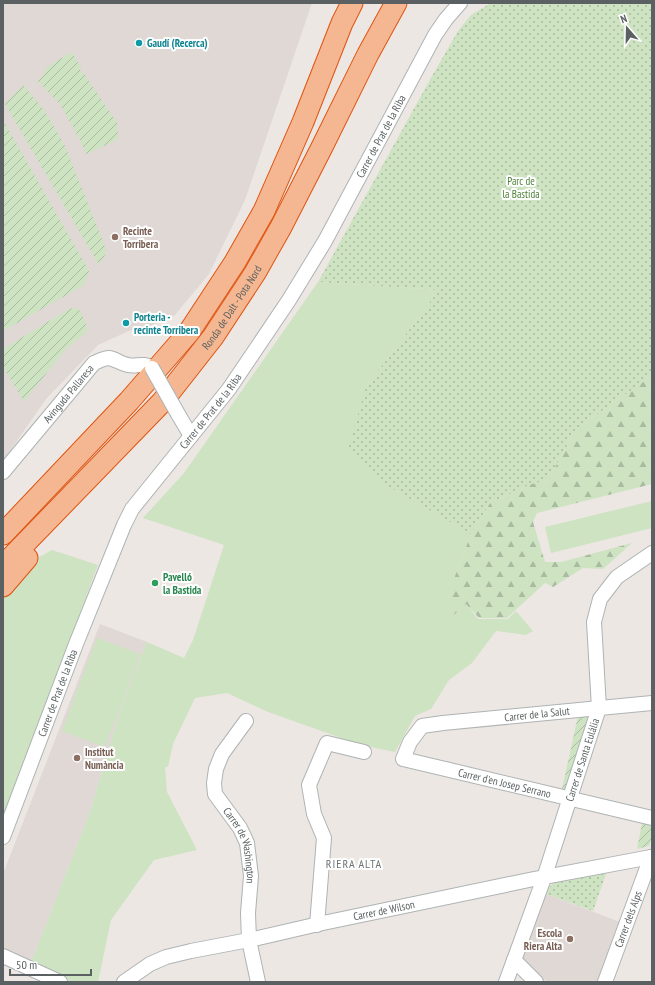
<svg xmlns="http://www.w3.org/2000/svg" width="655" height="985" viewBox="0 0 655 985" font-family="'PT Sans Narrow',sans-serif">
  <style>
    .education { fill: #dfd8d4 }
    .grass { fill: #cde3c1 }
    .forest { fill: url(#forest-firs) }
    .park { fill: url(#park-dots) }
    .garden { fill: url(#garden-furrows) }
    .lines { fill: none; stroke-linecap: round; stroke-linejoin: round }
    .minor-casing { stroke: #aeb3b4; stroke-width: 16 }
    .highway-casing { stroke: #df5310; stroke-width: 23 }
    .minor { stroke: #fff; stroke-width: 14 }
    .highway { stroke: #f5b791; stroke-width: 21 }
    .minor-bridge-casing { stroke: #aeb3b4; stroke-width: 16; stroke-linecap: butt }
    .minor-bridge { stroke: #fff; stroke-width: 14 }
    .culture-dot { fill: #0f9aa8; stroke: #fff; stroke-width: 1.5 }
    .education-dot { fill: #8d6e63; stroke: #fff; stroke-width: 1.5 }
    .leisure-dot { fill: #2e9e5b; stroke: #fff; stroke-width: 1.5 }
    .labels { text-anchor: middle; stroke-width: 4; stroke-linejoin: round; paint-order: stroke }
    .culture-label { font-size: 11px; font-weight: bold; fill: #0d838f; stroke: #fff; text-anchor: start }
    .street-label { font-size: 11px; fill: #5b6162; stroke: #fff }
    .park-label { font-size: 11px; fill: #51823b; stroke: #fff }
    .education-label { font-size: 11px; font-weight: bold; fill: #785e54; stroke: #fff; text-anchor: start }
    .leisure-label { font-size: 11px; font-weight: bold; fill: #27864d; stroke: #fff; text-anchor: start }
    .neighbourhood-label { font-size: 12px; letter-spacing: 1px; fill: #6c7374; stroke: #fff }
  </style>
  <defs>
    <pattern id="forest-firs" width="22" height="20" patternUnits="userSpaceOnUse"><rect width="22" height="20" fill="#cde3c1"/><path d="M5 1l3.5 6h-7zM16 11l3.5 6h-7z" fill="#a9bba0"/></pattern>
    <pattern id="park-dots" width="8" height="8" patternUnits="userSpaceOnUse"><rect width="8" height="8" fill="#cde3c1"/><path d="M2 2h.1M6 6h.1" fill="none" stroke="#a9bba0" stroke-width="1.8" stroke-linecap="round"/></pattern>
    <pattern id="garden-furrows" width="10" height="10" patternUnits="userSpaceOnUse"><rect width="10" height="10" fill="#cde3c1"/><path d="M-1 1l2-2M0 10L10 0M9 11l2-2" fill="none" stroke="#a9bba0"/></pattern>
  </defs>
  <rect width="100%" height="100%" fill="#ede7e3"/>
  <g class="education">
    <polygon points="3,3 312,3 245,200 209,274 175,315 154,325 129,331 98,345 46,399 3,461"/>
    <polygon points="100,624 147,642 122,704 90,812 31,963 3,951 3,874"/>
    <polygon points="544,893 620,922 597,982 547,982 521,957"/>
  </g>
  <g class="grass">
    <polygon points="318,282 439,290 366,387 386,485 471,534 455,576 454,615 466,604 478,619 508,619 516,611 533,631 526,635 496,631 472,663 449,680 431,709 415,716 395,752 361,745 268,712 227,693 195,698 173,744 168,767 165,767 167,792 197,850 154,860 111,920 98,982 72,982 31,963 90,812 122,704 147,642 184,658 193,640 224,545 143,518 184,473"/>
    <polygon points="652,501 652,528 551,553 545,527"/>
    <polygon points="52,550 98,565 4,818 3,817 3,593 34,560"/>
    <polygon points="97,638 140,654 105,747 62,731"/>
  </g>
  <polygon class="forest" points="650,377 652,378 652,484 537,513 533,522 545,562 561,562 632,543 603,569 583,568 553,587 545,583 507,618 479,618 466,604 454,615 450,609 455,576 471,534 490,503 531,484 548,480 576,429"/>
  <g class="park">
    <polygon points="491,3 652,3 652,378 650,377 576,429 548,480 531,484 490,503 471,534 386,485 348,449 366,387 439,290 318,282 432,76 458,31 471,15"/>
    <polygon points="607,871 593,911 544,893 554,882"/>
  </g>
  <g class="garden">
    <polygon points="72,52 81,68 80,70 82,73 84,74 117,123 118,136 117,140 86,154 80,140 60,104 38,81 42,77 47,67"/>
    <polygon points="23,85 45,111 65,146 104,244 106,253 99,265 5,104"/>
    <polygon points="3,120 89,271 84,285 3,331"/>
    <path d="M74,308H78C82,315 88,324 87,332L66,349L24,401L3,367V349L69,309Z"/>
    <polygon points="578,716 592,717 569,788 565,790 562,789"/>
    <polygon points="642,823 652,825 652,836 649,846 637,849"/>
  </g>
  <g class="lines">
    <defs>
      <g id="minor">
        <polyline points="178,414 191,436"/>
        <path id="s1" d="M3,472L94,363C99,361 104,358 109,358C115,359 122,364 128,365C136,367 144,362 152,368"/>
        <path id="s2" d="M652,703L443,723L422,726L410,742L403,759L652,818"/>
        <path id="s3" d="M246,721L222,754L216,769L214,783L215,794L240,828L247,843L251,876L248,913L249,940L258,982"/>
        <path id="s4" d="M3,837L76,644L124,525L132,509L229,389L289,300L325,241L435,35L446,19L460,3"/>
        <polyline points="317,925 324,838 314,814 309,785 327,743 364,752"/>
        <polyline points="3,956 60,982"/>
        <polyline points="514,960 536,982"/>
        <path id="s5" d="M124,982L150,964L166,957L191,951L254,939L323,923L534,879L651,857"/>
        <path id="s6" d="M506,982L544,878L599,708L594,622L600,599L617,577L652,553"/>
        <path id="s7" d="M605,982L651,857"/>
      </g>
      <g id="highway">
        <polyline points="3,534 129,401 189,332 235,262 264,211 303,122 342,23 352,3"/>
        <path id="s8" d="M3,566L162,402L213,337L255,273L281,227L321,149L368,54L396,3"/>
        <polyline points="3,586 27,558"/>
      </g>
    </defs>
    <use href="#minor" class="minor-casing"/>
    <use href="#highway" class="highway-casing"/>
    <use href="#minor" class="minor"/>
    <use href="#highway" class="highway"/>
    <defs>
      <polyline id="minor-bridge" points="152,368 178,414"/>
    </defs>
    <use href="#minor-bridge" class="minor-bridge-casing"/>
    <use href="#minor-bridge" class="minor-bridge"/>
  </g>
  <g class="culture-dot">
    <circle cx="139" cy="43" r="4"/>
    <circle cx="126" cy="323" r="4"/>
  </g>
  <g class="education-dot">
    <circle cx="115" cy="237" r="4"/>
    <circle cx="77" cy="758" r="4"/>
    <circle cx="570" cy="939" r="4"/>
  </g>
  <circle class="leisure-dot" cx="155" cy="583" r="4"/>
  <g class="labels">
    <g class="culture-label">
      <text x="147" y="47">Gaudí (Recerca)</text>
      <text x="134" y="321">Porteria -<tspan x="134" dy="13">recinte Torribera</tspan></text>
    </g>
    <g class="street-label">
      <text dy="4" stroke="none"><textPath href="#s4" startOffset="802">Carrer de Prat de la Riba</textPath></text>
      <text dy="4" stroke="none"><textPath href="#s8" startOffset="346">Ronda de Dalt - Pota Nord</textPath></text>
      <text dy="4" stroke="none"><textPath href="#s1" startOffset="102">Avinguda Pallaresa</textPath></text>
      <text dy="4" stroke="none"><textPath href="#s4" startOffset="478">Carrer de Prat de la Riba</textPath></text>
      <text dy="4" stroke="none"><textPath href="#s4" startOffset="154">Carrer de Prat de la Riba</textPath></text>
      <text transform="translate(537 714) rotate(-6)" y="4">Carrer de la Salut</text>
      <text dy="4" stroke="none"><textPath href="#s6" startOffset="235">Carrer de Santa Eulália</textPath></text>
      <text dy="4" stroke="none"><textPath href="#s2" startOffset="374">Carrer d'en Josep Serrano</textPath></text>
      <text dy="4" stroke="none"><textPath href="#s3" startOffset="141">Carrer de Washington</textPath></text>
      <text dy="4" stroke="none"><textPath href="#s5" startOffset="272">Carrer de Wilson</textPath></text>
      <text dy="4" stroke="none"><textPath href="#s7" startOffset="67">Carrer dels Alps</textPath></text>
    </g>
    <g class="park-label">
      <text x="521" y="185">Parc de<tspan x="521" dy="13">la Bastida</tspan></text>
    </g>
    <g class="education-label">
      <text x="123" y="235">Recinte<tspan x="123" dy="13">Torribera</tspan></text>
      <text x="85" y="756">Institut<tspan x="85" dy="13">Numància</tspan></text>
      <text x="562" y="937" text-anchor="end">Escola<tspan x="562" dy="13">Riera Alta</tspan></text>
    </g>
    <g class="leisure-label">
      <text x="163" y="581">Pavelló<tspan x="163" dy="13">la Bastida</tspan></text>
    </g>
    <g class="neighbourhood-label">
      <text x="354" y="868">RIERA ALTA</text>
    </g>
  </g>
  <rect width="655" height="985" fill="none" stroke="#5b6162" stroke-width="8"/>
  <g transform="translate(627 28) rotate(340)" stroke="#ffffff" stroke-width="3" paint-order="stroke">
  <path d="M0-3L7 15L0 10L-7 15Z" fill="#5b6162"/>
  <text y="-6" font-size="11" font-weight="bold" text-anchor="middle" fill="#5b6162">N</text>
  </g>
  <path d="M10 969v6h81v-6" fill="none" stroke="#5b6162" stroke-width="2"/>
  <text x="16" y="969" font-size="12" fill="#5b6162" stroke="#ffffff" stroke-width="3" paint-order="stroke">50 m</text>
</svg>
